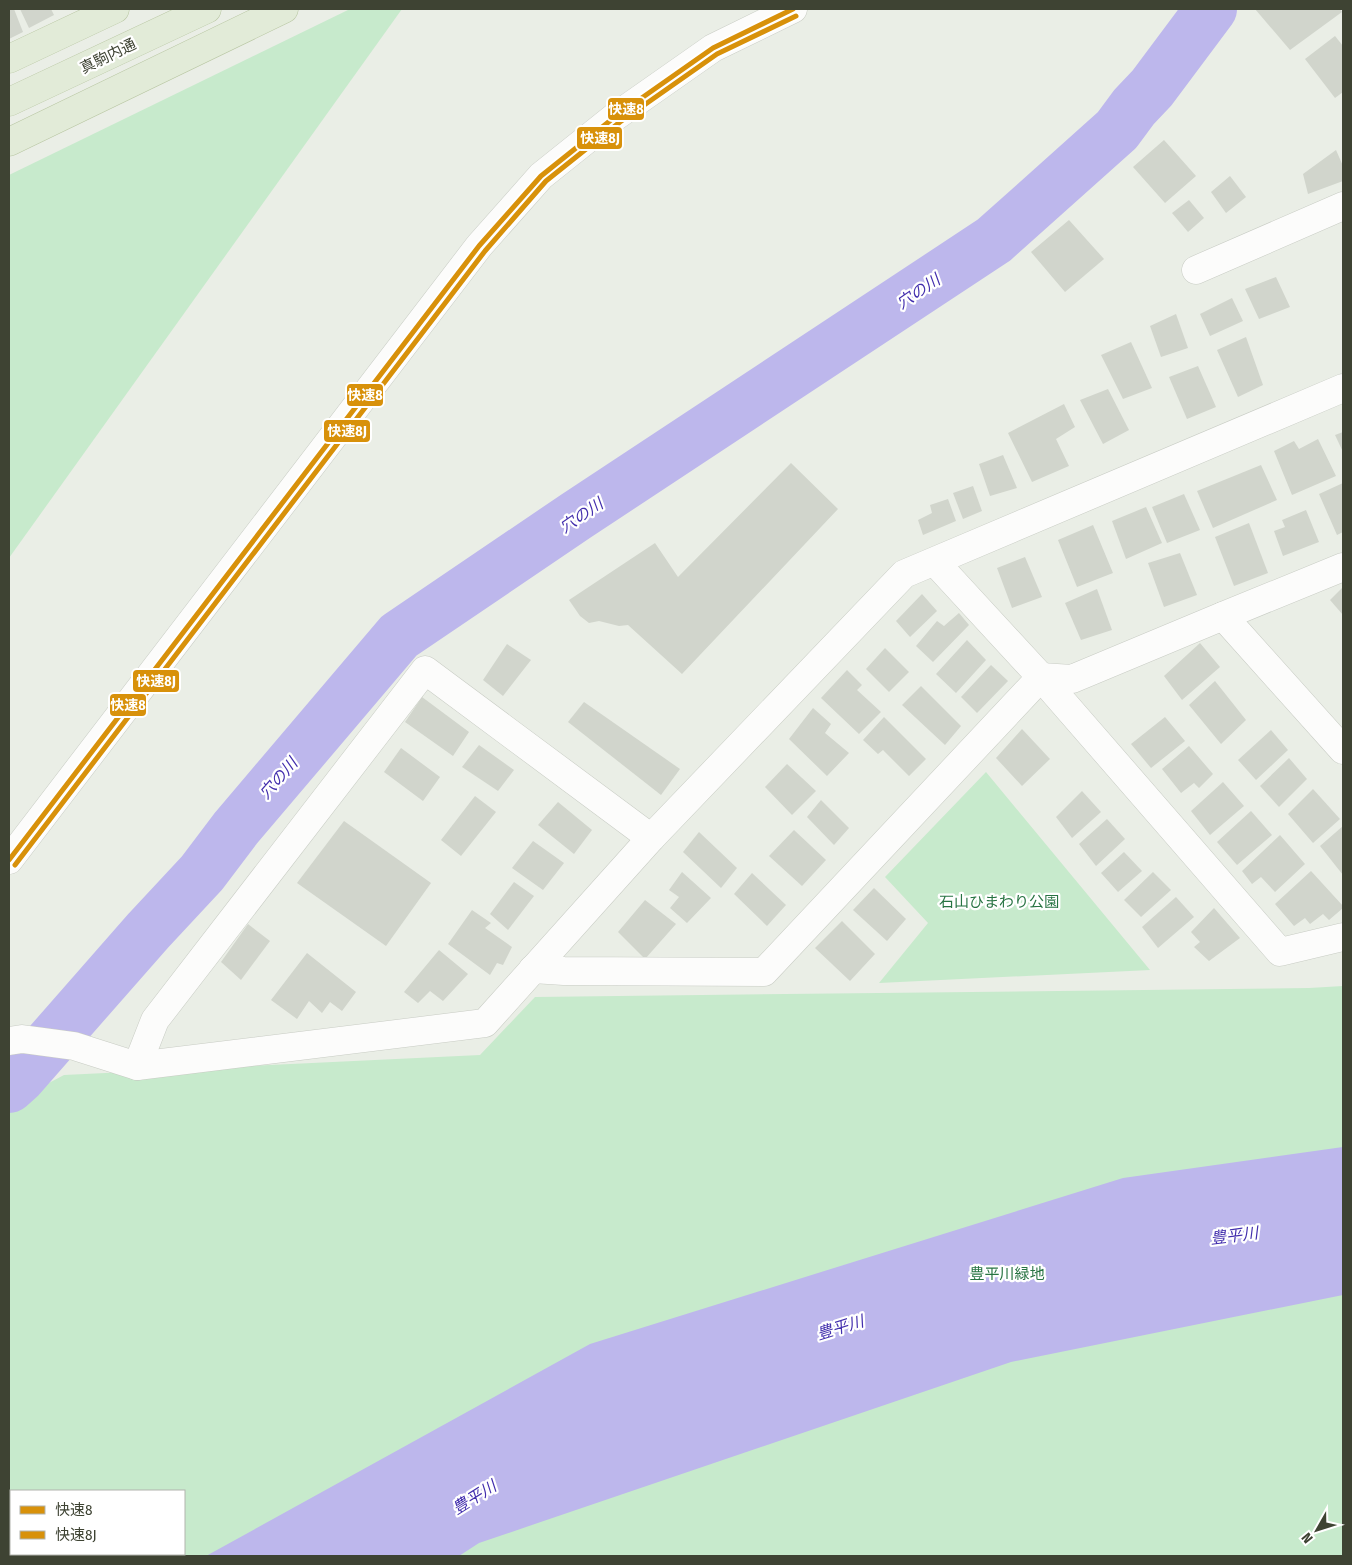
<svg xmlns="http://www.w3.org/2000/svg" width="1352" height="1565" viewBox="0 0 1352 1565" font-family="'Fira Sans Condensed','Noto Sans JP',sans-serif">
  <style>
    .green { fill: #c7eacc; fill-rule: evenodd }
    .water { fill: #bdb7ec }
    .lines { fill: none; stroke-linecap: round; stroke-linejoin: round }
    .river { stroke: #bdb7ec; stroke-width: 52 }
    .building { fill: #d1d5cc }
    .minor-casing { stroke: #c8ccc4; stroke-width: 29 }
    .highway-casing { stroke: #b8c6a2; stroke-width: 29 }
    .minor { stroke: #fcfcfb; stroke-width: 28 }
    .highway { stroke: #e2ebd8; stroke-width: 28 }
    .bus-1-casing { stroke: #fff; stroke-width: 9 }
    .bus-2-casing { stroke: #fff; stroke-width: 9 }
    .bus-1 { stroke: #d8910a; stroke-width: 5 }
    .bus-2 { stroke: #d8910a; stroke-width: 5 }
    .labels { text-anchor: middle; stroke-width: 4.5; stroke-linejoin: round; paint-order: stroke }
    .street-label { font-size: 15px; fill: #3e4333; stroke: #fff }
    .park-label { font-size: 15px; fill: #287443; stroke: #fff }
    .water-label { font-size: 16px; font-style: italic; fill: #422ead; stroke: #fff }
    .line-badge { stroke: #fff; stroke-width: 2 }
    .badge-label { font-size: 14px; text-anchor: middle; font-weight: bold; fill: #fff }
  </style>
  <rect width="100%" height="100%" fill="#eaeee6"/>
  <g class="green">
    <polygon points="350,9 402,9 9,558 9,175"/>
    <polygon points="986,772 1150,970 879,983 928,923 885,877"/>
    <path d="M1343,986V1556H9V1104L64,1075L480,1055L535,997L1309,988ZM11,1491H184V1554H11Z"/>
  </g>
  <polygon class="water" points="1343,1147 1343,1295 1011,1362 479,1543 459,1556 206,1556 590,1344 1123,1178"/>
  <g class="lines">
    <polyline class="river" points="9,1087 19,1078 148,931 202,873 236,828 399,636 576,516 994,240 1117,130 1134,107 1152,88 1211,9"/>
  </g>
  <g class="building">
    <polygon points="9,9 14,9 23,32 9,39"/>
    <polygon points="20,9 51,9 54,15 29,28"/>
    <polygon points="1255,9 1340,9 1342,12 1290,50"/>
    <polygon points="1335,36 1343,46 1343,92 1335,98 1305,59"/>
    <polygon points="1164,140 1196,176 1165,203 1133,167"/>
    <polygon points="1336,150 1343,166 1343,181 1308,194 1303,174"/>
    <polygon points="1230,176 1246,197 1226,213 1211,192"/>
    <polygon points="1189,200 1204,218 1188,232 1172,213"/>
    <polygon points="1069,220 1104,259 1065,292 1031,252"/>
    <polygon points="1276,277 1290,307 1259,319 1245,289"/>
    <polygon points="1232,298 1243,321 1210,336 1200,314"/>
    <polygon points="1176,314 1188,348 1161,357 1150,326"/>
    <polygon points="1246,337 1263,385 1238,397 1217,350"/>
    <polygon points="1131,342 1152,388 1123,399 1101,355"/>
    <polygon points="1198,366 1216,407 1187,419 1169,377"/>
    <polygon points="1108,389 1129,430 1103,444 1080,400"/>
    <polygon points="1064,404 1075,427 1056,439 1069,466 1032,482 1008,433"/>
    <polygon points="1343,432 1343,452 1335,435"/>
    <polygon points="1318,439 1336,476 1292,495 1274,451 1294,441 1299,449"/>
    <polygon points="1003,455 1017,488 990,496 979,464"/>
    <polygon points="791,463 838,509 682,674 628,625 619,626 599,621 589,623 580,616 569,600 655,543 678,577"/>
    <polygon points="1261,465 1277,500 1213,528 1197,491"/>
    <polygon points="1343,483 1343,532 1337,535 1319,494"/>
    <polygon points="973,486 982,511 963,519 953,493"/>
    <polygon points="1184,494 1200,530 1167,543 1152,507"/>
    <polygon points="948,499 956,521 923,535 918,520 932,513 930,505"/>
    <polygon points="1146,507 1162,543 1126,559 1112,521"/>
    <polygon points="1306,510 1319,542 1283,556 1274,531 1285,527 1282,520"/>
    <polygon points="1249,523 1268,573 1234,586 1215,537"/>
    <polygon points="1093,525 1113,573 1077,587 1058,540"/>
    <polygon points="1180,553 1197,595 1164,607 1148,563"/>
    <polygon points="1025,557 1042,597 1012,608 997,568"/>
    <polygon points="1342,588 1343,589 1343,615 1330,600"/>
    <polygon points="1097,589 1112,630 1081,640 1065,603"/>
    <polygon points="922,594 937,611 910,637 896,621"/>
    <polygon points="959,613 969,625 933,662 916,646 937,621 944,626"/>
    <polygon points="967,640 986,660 956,693 936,674"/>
    <polygon points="1200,643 1220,667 1182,700 1164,676"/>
    <polygon points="507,644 531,660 503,696 483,680"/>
    <polygon points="885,648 909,672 889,692 866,669"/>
    <polygon points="991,665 1008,681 977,713 961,697"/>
    <polygon points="847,670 862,685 857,690 881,712 859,734 821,698"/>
    <polygon points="1215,681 1246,720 1221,744 1189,705"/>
    <polygon points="921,686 961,726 945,745 902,705"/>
    <polygon points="422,697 469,732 453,756 405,722"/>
    <polygon points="584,702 680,769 661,795 568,722"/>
    <polygon points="813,708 831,724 825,733 849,753 827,776 789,739"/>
    <polygon points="884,717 926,759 909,776 883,750 878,754 863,740"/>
    <polygon points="1165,717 1185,741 1151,768 1131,744"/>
    <polygon points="1022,729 1050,759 1022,786 996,758"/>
    <polygon points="1271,730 1288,750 1256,780 1238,760"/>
    <polygon points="479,745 514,770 498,791 462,767"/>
    <polygon points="1189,746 1213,774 1199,788 1194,783 1181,793 1162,769"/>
    <polygon points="401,748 440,777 423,801 384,772"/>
    <polygon points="1289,758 1307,779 1279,807 1260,786"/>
    <polygon points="787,764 816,791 792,815 765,787"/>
    <polygon points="1223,782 1244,806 1210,835 1191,811"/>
    <polygon points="1313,789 1340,819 1313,843 1288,814"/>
    <polygon points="1082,791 1101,812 1072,838 1056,817"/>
    <polygon points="475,796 496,812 461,856 441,840"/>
    <polygon points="821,800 849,828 834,845 807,817"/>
    <polygon points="558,802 592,830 574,854 538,825"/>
    <polygon points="1251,811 1272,835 1237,865 1217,842"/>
    <polygon points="1107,819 1125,839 1096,866 1079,844"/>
    <polygon points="344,821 431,883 386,946 297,883"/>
    <polygon points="1343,826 1343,875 1320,846"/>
    <polygon points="794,830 826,860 802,886 769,856"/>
    <polygon points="699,832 737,868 721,888 683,852"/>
    <polygon points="1280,835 1305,864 1275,892 1261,877 1252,884 1242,871"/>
    <polygon points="533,841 564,863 543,890 512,868"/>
    <polygon points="1124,852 1142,871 1118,892 1101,873"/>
    <polygon points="1311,871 1343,906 1343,908 1329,920 1323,914 1310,924 1305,918 1294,926 1275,904"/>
    <polygon points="682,872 711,898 687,923 670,908 679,897 669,890"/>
    <polygon points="1153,872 1171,890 1141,917 1124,900"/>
    <polygon points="752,873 786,905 767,926 734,894"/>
    <polygon points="514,882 534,896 508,930 490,914"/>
    <polygon points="874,888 906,919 887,941 853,910"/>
    <polygon points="1176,897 1194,917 1158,948 1142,927"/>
    <polygon points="645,900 676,924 645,959 618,932"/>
    <polygon points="1214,908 1240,938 1209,961 1194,947 1200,942 1191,932"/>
    <polygon points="472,910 491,923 485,928 512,947 503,965 497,963 490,975 448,944"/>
    <polygon points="842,921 875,954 850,981 815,948"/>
    <polygon points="248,924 270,941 241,980 221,962"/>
    <polygon points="439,950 468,974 443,1001 430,991 418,1003 404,992"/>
    <polygon points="307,953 356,992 342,1011 330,1002 322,1013 309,1001 297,1019 271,1000"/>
  </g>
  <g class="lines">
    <defs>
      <g id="minor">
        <polyline points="1196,270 1343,206"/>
        <polyline points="935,562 1041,677 1280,952 1343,937"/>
        <polyline points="1223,616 1343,750"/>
        <polyline points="9,860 479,246 541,176 616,116 713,48 793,9"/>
        <polyline points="533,969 564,971 764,972 1041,677 1072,679 1223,616 1343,567"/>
        <polyline points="9,1041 22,1039 74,1046 137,1066 485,1023 651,838 904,574 1343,388"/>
        <polyline points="137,1066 155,1020 425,670 651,838"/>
      </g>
      <g id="highway">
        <polyline points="9,59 115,9"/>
        <polyline points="9,102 207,9"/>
        <polyline points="9,142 284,9"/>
      </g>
    </defs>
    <use href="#minor" class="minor-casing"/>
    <use href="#highway" class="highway-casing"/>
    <use href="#minor" class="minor"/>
    <use href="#highway" class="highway"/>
    <defs>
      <polyline id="bus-1" points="9,860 479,246 541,176 616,116 713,48 793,9"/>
      <polyline id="bus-2" points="15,865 485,251 546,181 620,122 717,54 796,16"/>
    </defs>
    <use href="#bus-1" class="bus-1-casing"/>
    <use href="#bus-2" class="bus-2-casing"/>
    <use href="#bus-1" class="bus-1"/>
    <use href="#bus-2" class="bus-2"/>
  </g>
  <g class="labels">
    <g class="street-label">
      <text transform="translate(108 56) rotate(-26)" y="5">真駒内通</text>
    </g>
    <g class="park-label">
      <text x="999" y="907">石山ひまわり公園</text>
      <text x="1007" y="1279">豊平川緑地</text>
    </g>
    <g class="water-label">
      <text transform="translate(918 291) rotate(-34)" y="6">穴の川</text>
      <text transform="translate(581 515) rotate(-34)" y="6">穴の川</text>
      <text transform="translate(278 778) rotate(-49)" y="6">穴の川</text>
      <text transform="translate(1234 1235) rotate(-7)" y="6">豊平川</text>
      <text transform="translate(840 1327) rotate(-17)" y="6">豊平川</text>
      <text transform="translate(474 1497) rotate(-32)" y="6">豊平川</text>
    </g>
  </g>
  <g class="line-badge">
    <rect x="607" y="97" width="38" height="24" rx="5" fill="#d8910a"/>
    <rect x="576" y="126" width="47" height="24" rx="5" fill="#d8910a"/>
    <rect x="346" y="383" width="38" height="24" rx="5" fill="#d8910a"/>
    <rect x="323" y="419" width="48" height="24" rx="5" fill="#d8910a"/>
    <rect x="132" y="669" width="48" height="24" rx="5" fill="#d8910a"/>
    <rect x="109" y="693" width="38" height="24" rx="5" fill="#d8910a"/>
  </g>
  <g class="badge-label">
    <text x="626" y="114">快速8</text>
    <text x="600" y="143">快速8J</text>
    <text x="365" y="400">快速8</text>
    <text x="347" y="436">快速8J</text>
    <text x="156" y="686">快速8J</text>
    <text x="128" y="710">快速8</text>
  </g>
  <rect width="1352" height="1565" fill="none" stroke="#3e4333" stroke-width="20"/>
  <rect x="10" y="1490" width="175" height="65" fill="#ffffff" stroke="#b2b4ad"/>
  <rect x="20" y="1506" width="25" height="8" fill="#d8910a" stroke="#b2b4ad"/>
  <text x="55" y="1515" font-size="15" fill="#3e4333">快速8</text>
  <rect x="20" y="1531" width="25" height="8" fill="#d8910a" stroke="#b2b4ad"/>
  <text x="55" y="1540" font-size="15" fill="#3e4333">快速8J</text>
  <g transform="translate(1317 1530) rotate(231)" stroke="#ffffff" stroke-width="4" paint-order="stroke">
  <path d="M0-4L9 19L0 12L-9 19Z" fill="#3e4333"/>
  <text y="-8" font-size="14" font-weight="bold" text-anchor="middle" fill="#3e4333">N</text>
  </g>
</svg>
